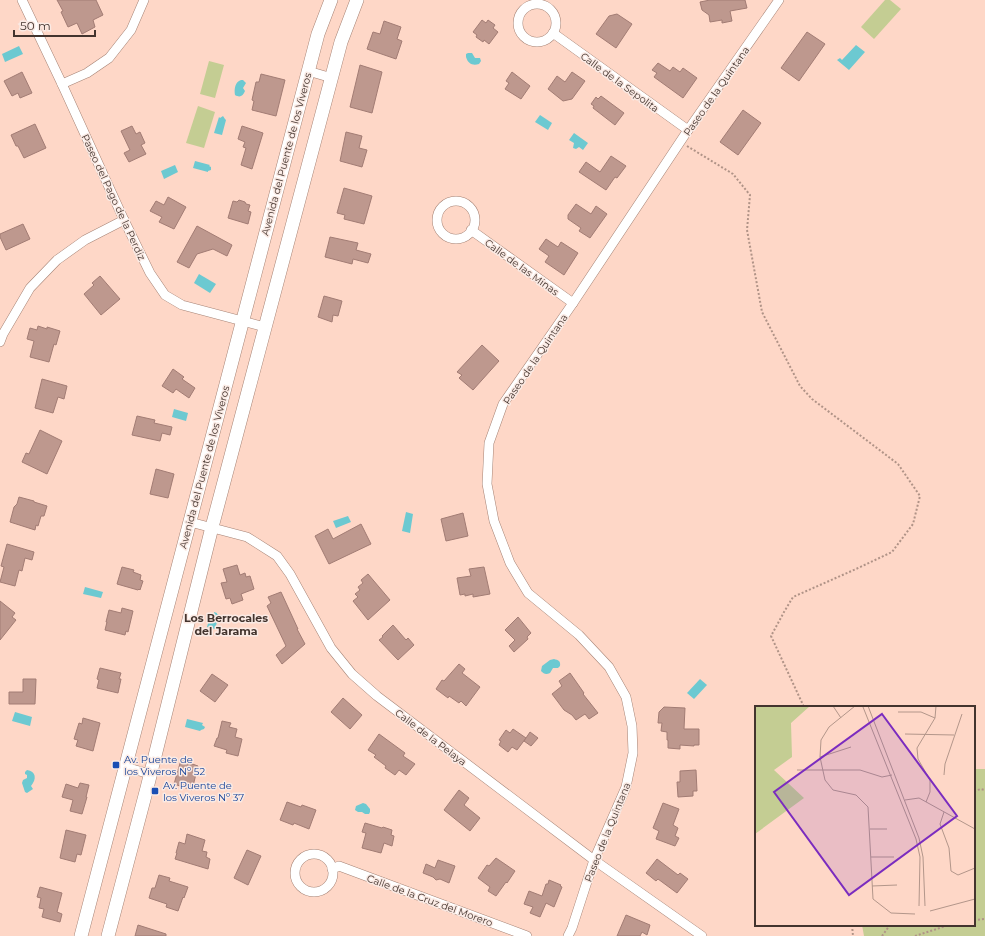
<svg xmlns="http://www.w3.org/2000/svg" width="985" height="936" viewBox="0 0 985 936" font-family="Montserrat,sans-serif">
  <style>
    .green { fill: #c4cd93 }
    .water { fill: #6cc9d1 }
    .building { fill: #be988e; stroke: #a27c74 }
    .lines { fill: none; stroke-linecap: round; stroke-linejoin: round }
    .street-casing { stroke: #a68375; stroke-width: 10 }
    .secondary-casing { stroke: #a68375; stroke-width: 14 }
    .path { stroke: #b09387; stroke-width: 2; stroke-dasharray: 2 2; stroke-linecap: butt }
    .street { stroke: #fff; stroke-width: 9 }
    .secondary { stroke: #fff; stroke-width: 13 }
    .transit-dot { fill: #1a4fb4; stroke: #faeae4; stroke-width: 1.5 }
    .labels { text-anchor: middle; stroke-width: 3; stroke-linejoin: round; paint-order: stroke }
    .street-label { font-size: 10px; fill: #43342e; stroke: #faeae4 }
    .transit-label { font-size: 10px; fill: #164399; stroke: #faeae4; text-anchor: start }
    .neighbourhood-label { font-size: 11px; font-weight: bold; fill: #43342e; stroke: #faeae4 }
    .inset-road { fill: none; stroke: #b3968a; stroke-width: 1 }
    .view { fill: #7b2cbf; fill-opacity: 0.15; stroke: #7b2cbf; stroke-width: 2 }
    .inset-edge { fill: none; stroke: #43342e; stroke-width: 2 }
  </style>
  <rect width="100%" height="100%" fill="#fed7c7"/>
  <g class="green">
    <polygon points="885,0 890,0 901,9 874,39 861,27"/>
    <polygon points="209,61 224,65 215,98 200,94"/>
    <polygon points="198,106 215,112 204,148 186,143"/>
    <polygon points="974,769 985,769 985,936 864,936 862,925 974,925"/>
  </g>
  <g class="water">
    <polygon points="856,45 865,52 849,70 837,60 840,58 842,60"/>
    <polygon points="19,46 23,54 5,62 2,54"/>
    <path d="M468,53H472L475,58H480L481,61L479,64C473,66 468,64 466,57V54Z"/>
    <path d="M241,80H243L246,83L243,88L245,91C243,96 240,98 235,95C234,89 235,82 241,80Z"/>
    <polygon points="540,115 552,123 548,130 535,122"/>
    <polygon points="223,116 225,119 226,120 222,135 214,133 219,117 220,118"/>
    <polygon points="574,133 588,143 583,150 579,147 576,149 573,148 574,143 569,140"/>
    <polygon points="195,161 210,165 209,166 211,167 211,170 208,171 208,172 193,168"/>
    <polygon points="175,165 178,172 164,179 161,171"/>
    <polygon points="199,274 216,284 210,293 194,283"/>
    <polygon points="174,409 188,413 186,421 172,417"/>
    <polygon points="406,512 413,514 410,533 402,531"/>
    <polygon points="348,516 351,522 336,528 333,521"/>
    <polygon points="85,587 103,592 101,598 83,594"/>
    <polygon points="214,612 217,613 217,614 219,615 215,629 207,627 211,613 214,614"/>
    <path d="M554,659C558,660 561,661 560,666L558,668H553L550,673C546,675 544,674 541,671L542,666L550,660Z"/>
    <polygon points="700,679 707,685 694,699 687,693"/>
    <polygon points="15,712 32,717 30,726 12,721"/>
    <polygon points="187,719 203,723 202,725 205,727 204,729 201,730 200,731 185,727"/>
    <path d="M27,770C36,771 37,779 31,786L33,789L27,793L25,792L22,783L23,780L27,778V775L25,774V772Z"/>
    <polygon points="363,803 366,804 370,809 370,812 369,814 365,814 362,812 358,812 355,810 356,806"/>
  </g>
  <g class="building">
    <polygon points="57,0 96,0 103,15 93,20 95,27 82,34 77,23 68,27 61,12 63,11"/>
    <polygon points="710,0 745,0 747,8 730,11 732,21 722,23 722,20 710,22 709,15 702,10 700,2"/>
    <polygon points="617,14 632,24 616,48 596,34 609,16"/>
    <polygon points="482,20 486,23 488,20 495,25 493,28 498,32 489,44 484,40 483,42 476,37 477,35 473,32"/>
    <polygon points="384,21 401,27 397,39 402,41 396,59 367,49 373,32 380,34"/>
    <polygon points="807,32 825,44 799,81 781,68"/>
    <polygon points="658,63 670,71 673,67 680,72 683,68 697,78 683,98 654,77 657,73 652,70"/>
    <polygon points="360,65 382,72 372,113 350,107"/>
    <polygon points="22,72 32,93 20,98 18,93 12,96 4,81"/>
    <polygon points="512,72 530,86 521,99 505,89 509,83 506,81"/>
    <polygon points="572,72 585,81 572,99 563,101 548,89 557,76 565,82"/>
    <polygon points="261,74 285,80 276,116 252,110 254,101 252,100 256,82 259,82"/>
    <polygon points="601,96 624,113 615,125 593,108 594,106 591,104 596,97 598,99"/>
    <polygon points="743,110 761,123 738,155 720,142"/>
    <polygon points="35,124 46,148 24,158 18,146 16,146 11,135"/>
    <polygon points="132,126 136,134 140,132 145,143 141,145 146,154 129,162 124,153 130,150 121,131"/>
    <polygon points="242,126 263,133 252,169 241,165 246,148 243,147 245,142 238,139"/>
    <polygon points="346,132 362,136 359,148 367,150 362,167 340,161"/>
    <polygon points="611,156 626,166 617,178 615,177 606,190 579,172 586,162 600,172"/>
    <polygon points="344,188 372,196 364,224 344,219 345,215 337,213"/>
    <polygon points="168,197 186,207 174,229 159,222 162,217 150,211 156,201 164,205"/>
    <polygon points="239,200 245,202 246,204 250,205 248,211 251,212 248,224 228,218 233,201 237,202"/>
    <polygon points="576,204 591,214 596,206 607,214 590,238 579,231 581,228 568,219 568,215"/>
    <polygon points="23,224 30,239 6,250 0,237 0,234"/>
    <polygon points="197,226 232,245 227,256 213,249 197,254 189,268 177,262"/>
    <polygon points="330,237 358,243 356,250 371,254 368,263 353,259 352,264 325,257"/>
    <polygon points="546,239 558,247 561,242 578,253 564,275 545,262 549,256 539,249"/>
    <polygon points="100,276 120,299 101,315 84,294 94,285 92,283"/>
    <polygon points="324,296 342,301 338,316 333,315 332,322 318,317"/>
    <polygon points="38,326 47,329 47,327 60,331 56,345 54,344 49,362 30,357 34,341 27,339 30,328 37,330"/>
    <polygon points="482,345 499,361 473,390 459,378 462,375 457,372"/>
    <polygon points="173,369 184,377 182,379 195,388 189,398 176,389 173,393 162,386"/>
    <polygon points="42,379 67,386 64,399 58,397 53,413 35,408"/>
    <polygon points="137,416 155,420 154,423 172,427 170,435 162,433 160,441 132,435"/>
    <polygon points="40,430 62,441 47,474 22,462 26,453 29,454"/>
    <polygon points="156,469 174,474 168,498 150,494"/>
    <polygon points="19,497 34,501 34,502 47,506 44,516 41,516 38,526 36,525 35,530 10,522 14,507 17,504"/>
    <polygon points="463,513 468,536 446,541 441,519"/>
    <polygon points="361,524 371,544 329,564 315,536 328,529 333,539"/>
    <polygon points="7,544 34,552 32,560 25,558 22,571 19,570 15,586 0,582 4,567 1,566"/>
    <polygon points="237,565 240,575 245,573 246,577 250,576 254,589 241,594 243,600 232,604 230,598 226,599 221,583 227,582 223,569"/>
    <polygon points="122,567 134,570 133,572 141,575 140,580 143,581 140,590 139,589 138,590 117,584"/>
    <polygon points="484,567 490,594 473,597 473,594 465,596 465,594 460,595 457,578 471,576 469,569"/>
    <polygon points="368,574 390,600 368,620 353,601 358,597 355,594 360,590 358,587 363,583 361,580"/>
    <polygon points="281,592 298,629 297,629 305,644 282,664 276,655 286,646 267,606 271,603 268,597"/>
    <polygon points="0,601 15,613 12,617 16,620 0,640"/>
    <polygon points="122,608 133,611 128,632 126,631 125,635 105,630 107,622 106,622 109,610 121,613"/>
    <polygon points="518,617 531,633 527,637 528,639 514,652 509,646 515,640 505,630"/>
    <polygon points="393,625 406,640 408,638 414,645 398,660 379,640 383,637 382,636"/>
    <polygon points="459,664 465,669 462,673 480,687 466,706 461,701 459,703 449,696 448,698 436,689 442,680 444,681"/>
    <polygon points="100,668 121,673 119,679 121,679 118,693 97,688 99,680 97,679"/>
    <polygon points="570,673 584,693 583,694 598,713 589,719 585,714 576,720 572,715 564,710 552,694 562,686 559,681"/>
    <polygon points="212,674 228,685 215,702 200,691"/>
    <polygon points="23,679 36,679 35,704 9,704 9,692 23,692"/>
    <polygon points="343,698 362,715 350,729 331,712"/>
    <polygon points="664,707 685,708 684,729 699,729 699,745 694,745 694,746 680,745 680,749 668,748 668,740 667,740 667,732 661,731 662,723 658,723 659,712"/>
    <polygon points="83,718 100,723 93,751 76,746 78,740 74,739 79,723 82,724"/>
    <polygon points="222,721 231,723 229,727 237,729 235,737 242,739 238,756 226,753 227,750 214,746 217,738 218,738"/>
    <polygon points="513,729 526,738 517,750 512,747 508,752 499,745 501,741 499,740 506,730 510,733"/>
    <polygon points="530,732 538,738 531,746 524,741"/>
    <polygon points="379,734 405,753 403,756 415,764 406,775 399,770 395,775 385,768 386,766 374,757 376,755 368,750"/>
    <polygon points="181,760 198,766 192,790 174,784"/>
    <polygon points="696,770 697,791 693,791 693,796 678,797 677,782 680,782 680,771"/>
    <polygon points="80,783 89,785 86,797 87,797 82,814 70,811 73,800 62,797 66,784 78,788"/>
    <polygon points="459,790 469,798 464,805 480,818 470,831 444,810"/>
    <polygon points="287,802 301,807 302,805 316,810 309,829 294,823 293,825 280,820"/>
    <polygon points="663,803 679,809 673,825 678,828 675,836 679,838 675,846 656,839 659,831 653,828"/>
    <polygon points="365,823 382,828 383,827 392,830 391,835 394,836 392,846 384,843 381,853 362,848 366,833 362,832"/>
    <polygon points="66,830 86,835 81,855 77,854 75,862 60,858"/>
    <polygon points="187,834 205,840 202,851 207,852 206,857 210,859 208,869 175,859 177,853 176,853 179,842 185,844"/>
    <polygon points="247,850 261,856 248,885 234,878"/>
    <polygon points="496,858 515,871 507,883 506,882 496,896 488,891 490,887 478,878 487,865 489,866"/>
    <polygon points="657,859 678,875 680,873 688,879 677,893 658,879 656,881 646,873"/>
    <polygon points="438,860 455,866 449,883 440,879 436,880 433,877 423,873 426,864 435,868"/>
    <polygon points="159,875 170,878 169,881 188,887 184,898 183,897 178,911 166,907 167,904 149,898 152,888 155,888"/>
    <polygon points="549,880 561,885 560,886 562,887 554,907 546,903 540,917 530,913 533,907 524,904 529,891 542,896 546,884 548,884"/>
    <polygon points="40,887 62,893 57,912 62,914 60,922 42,917 44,909 39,908 41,898 37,897"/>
    <polygon points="626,915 650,925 647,935 642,932 640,936 617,936"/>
    <polygon points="138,925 166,934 166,936 135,936"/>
  </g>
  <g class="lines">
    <defs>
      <g id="street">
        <polyline points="22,0 62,84 124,220 150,273 165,295 182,305 265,327"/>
        <circle cx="537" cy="23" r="19"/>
        <polyline points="553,33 688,130"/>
        <polyline points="308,71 332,78"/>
        <polyline points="62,84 87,73 109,58 131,30 144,0"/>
        <circle cx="456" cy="220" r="19"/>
        <polyline points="471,230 573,303"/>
        <polyline points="0,342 3,334 30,288 57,260 85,240 124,220"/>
        <polyline points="190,522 247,537 277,556 290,574 331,648 352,674 377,696 594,860 702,936"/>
        <polyline points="125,767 150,774"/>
        <circle cx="314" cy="873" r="19"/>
        <polyline points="332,869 339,866 527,936"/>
        <polyline points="568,936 572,928 594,860 626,787 633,753 632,726 626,697 609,667 579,635 528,593 510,563 494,521 487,484 489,443 503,404 573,303 688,130 779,0"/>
      </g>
      <g id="secondary">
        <polyline points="81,936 318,34 331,0"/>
        <polyline points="108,936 147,788 212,527 341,42 357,0"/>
      </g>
    </defs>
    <use href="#street" class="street-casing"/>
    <use href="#secondary" class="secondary-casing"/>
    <g class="path">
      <polyline points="687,146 733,174 750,195 747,230 762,312 800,386 812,399 898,464 920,496 913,524 892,552 856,569 793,597 784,612 771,636 804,707"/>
      <polyline points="974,791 981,789 985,790"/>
      <polyline points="974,920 985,919"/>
      <polyline points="852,925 853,936"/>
      <polyline points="882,936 890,925"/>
      <polyline points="915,936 949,925"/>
    </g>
    <use href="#street" class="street"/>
    <use href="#secondary" class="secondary"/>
  </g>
  <g class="transit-dot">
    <rect x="112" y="761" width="8" height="8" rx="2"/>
    <rect x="151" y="787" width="8" height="8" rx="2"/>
  </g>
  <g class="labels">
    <g class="street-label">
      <text transform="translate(620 82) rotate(36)" y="4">Calle de la Sepolita</text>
      <text transform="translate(716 91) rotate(-55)" y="4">Paseo de la Quintana</text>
      <text transform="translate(286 154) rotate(-75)" y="4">Avenida del Puente de los Viveros</text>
      <text transform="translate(114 197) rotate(65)" y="4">Paseo del Pago de la Perdiz</text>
      <text transform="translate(522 267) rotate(36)" y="4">Calle de las Minas</text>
      <text transform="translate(535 359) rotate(-56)" y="4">Paseo de la Quintana</text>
      <text transform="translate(204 467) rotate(-75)" y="4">Avenida del Puente de los Viveros</text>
      <text transform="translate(431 737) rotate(37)" y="4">Calle de la Pelaya</text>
      <text transform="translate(607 832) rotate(-68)" y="4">Paseo de la Quintana</text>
      <text transform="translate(430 900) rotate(20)" y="4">Calle de la Cruz del Morero</text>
    </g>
    <g class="transit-label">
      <text x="124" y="763">Av. Puente de<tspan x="124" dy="12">los Viveros Nº 52</tspan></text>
      <text x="163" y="789">Av. Puente de<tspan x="163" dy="12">los Viveros Nº 37</tspan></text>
    </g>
    <g class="neighbourhood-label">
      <text x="226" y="622">Los Berrocales<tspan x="226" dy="13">del Jarama</tspan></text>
    </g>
  </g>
  <g transform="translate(755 706)">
    <rect width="220" height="220" fill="#fed7c7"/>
    <path d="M0,0H55L36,17L37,51L19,64L49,92L0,128Z" fill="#c4cd93"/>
    <path class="inset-road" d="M78,0L86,12M100,0L74,21L66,34L65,51L70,74L78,84L101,89L113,101L118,193L136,207L160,208M113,0L164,132L168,151L170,200M108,1L161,133L165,151L164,200M143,6H166L180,12M150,28L199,29M65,51L96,41M42,64H105L127,71L137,69M189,69L190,58L207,8M150,94L164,92L220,123M171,96L175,86V74L163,53L162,42L180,12L181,0M189,106L185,118L194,142L196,165L203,169L220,162M115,123H132M116,151H139M117,180L142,179M175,205L220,193"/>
    <path class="view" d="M127,8L202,110L94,189L19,86Z"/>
    <rect width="220" height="220" class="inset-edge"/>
  </g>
  <path d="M14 30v6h81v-6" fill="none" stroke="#43342e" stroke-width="2"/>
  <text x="20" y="30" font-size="12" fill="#43342e" stroke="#faeae4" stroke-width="3" paint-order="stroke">50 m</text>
</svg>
